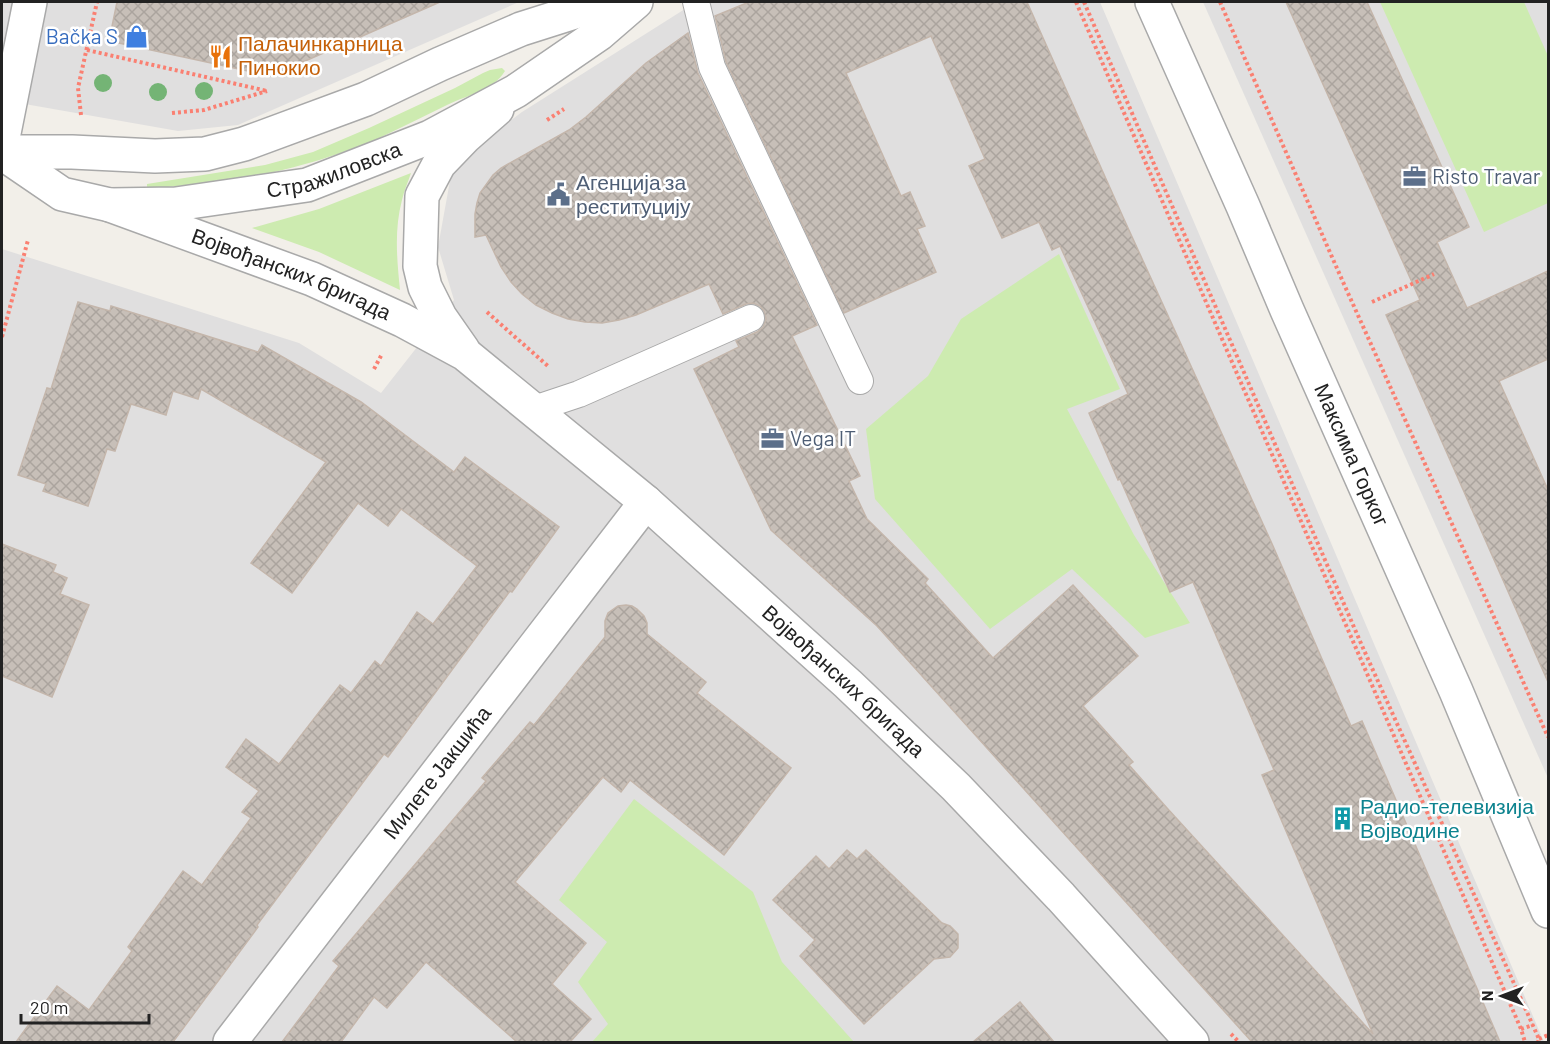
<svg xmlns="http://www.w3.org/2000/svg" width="1550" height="1044" viewBox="0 0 1550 1044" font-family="Barlow,sans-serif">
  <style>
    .residential { fill: #e0dfdf }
    .grass { fill: #cdebb0 }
    .building { fill: url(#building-cross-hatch); stroke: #c4b6ab; stroke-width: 1.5 }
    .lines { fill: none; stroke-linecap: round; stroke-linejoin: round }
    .service-casing { stroke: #a9a9a9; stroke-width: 28 }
    .minor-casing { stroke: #a9a9a9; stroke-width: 36 }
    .tertiary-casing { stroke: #a9a9a9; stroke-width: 36 }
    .path { stroke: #fa8072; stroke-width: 4; stroke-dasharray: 3 3; stroke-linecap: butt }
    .service { stroke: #fff; stroke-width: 26 }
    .minor { stroke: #fff; stroke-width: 33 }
    .tertiary { stroke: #fff; stroke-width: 33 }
    .tree { fill: #74b475 }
    .labels { text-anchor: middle; stroke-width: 5; stroke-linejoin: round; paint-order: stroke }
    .shop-label { font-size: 21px; fill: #366cbe; stroke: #fff; text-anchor: end }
    .food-label { font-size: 21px; fill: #c56008; stroke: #fff; text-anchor: start }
    .street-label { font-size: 21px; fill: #222; stroke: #fff }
    .service-label { font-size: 21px; fill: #4e5e75; stroke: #fff; text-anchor: start }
    .culture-label { font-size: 21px; fill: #0d838f; stroke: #fff; text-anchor: start }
  </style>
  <defs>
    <pattern id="building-cross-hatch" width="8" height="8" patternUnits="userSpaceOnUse" patternTransform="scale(1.5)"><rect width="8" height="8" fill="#c7bfb8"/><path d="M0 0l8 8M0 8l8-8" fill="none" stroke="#aba49e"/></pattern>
  </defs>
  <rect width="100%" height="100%" fill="#f2efe9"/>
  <g class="residential">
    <polygon points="2,2 519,2 238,125 178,131 2,100"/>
    <polygon points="696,2 1100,2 1544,1042 2,1042 2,249 299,343 381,393 454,300 438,247 453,164 522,112"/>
    <polygon points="1203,2 1548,2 1548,778"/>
  </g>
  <g class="grass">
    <polygon points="1380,2 1524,2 1548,56 1548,203 1484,232"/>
    <path d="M502,68L505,71C493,91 467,95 447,105C424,116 401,128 377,139C344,153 300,167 265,174C226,182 186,185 147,189V184L265,165L313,152L369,128L455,88L483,73L490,70Z"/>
    <path d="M411,173C408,182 404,191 402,200C394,230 397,260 400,290L319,252L252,228L319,209Z"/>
    <polygon points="1059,254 1120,389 1067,409 1134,535 1190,623 1145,638 1072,569 990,629 875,499 866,429 928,376 961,319"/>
    <polygon points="634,799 753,892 782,962 854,1042 592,1042 608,1024 578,982 607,942 559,900"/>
  </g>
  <g class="building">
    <polygon points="117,2 440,2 271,76 109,41"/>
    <polygon points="749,2 1027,2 1123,217 1273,546 1351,726 1362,721 1500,1042 1252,1042 877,626 771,530 694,369 739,347 736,341 757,332 763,327 766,319 764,311 760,306 753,303 746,304 723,314 709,284 636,315 619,320 602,323 585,322 568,319 552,313 536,305 522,294 511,282 501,267 486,235 475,237 475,214 477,203 480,193 493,175 501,168 569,130 586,117 646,63 688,33 698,73 817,325 792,336 860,476 849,481 867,519 928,579 925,583 993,658 1073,585 1138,656 1083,706 1133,762 1129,765 1167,808 1373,1034 1262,775 1274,770 1193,582 1170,592 1120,479 1118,480 1089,413 1128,394 1060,246 1052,250 1039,222 1002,238 969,166 985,159 931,36 846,73 901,196 910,192 925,226 917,229 936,272 844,313 726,62 715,16"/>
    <polygon points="1286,2 1367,2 1469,227 1437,242 1467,308 1548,271 1548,359 1499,381 1548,490 1548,682 1386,315 1420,300"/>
    <polygon points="78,302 110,311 111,306 258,352 262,345 361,402 454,472 465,457 559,527 512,592 510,591 388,757 384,754 257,925 258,927 173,1042 16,1042 57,986 89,1010 132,951 128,947 183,871 202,885 251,818 242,812 259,791 226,767 246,739 279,764 340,685 351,693 375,661 381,666 417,612 433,624 477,566 401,509 388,526 358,503 292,593 251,563 326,462 201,389 198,399 173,391 166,415 131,404 115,451 107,449 88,506 43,491 46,484 18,475 47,388 51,389"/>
    <polygon points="2,544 56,565 53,572 67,578 60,594 89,605 52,697 2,676"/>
    <polygon points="626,605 632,606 637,609 644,616 647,623 647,634 706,682 697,693 791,768 724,855 630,780 621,792 603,777 515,882 586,943 552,984 591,1019 570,1042 517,1042 426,962 387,1008 374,997 341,1042 282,1042 339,966 333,961 486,781 482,778 530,722 534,725 605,637 605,621 608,613 618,606"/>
    <polygon points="847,850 857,859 866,850 942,923 950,926 958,934 958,948 950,957 934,959 864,1024 800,956 815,940 773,900 816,856 829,869"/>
    <polygon points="1020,1002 1054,1042 973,1042"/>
  </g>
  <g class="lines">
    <defs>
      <g id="service">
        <polyline points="696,2 712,67 860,381"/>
        <polyline points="534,409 579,394 751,318"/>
      </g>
      <g id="minor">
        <polyline points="2,143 30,2"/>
        <path id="s1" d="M110,205L312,279L402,320L465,354L646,502L848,684L956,787L1061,897L1192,1042"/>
        <polyline points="463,350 440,317 425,287 420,266 422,196 439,164 465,137 497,109"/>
        <path id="s2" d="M230,1042L646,502"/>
      </g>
      <g id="tertiary">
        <path id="s3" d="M1152,2L1243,206L1287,310L1456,691L1548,911"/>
        <polyline points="2,152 72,152 155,156 205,154 244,144 366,99 440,64 521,29 606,2"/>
        <path id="s4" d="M2,153L62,194L110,205L176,204L307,185L430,137L516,91L599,34L636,2"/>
      </g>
    </defs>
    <use href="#service" class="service-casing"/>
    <use href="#minor" class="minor-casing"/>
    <use href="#tertiary" class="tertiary-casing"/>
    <g class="path">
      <polyline points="1076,2 1521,1029 1525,1042"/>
      <polyline points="1084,2 1363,648 1539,1039 1538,1042"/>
      <polyline points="1220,2 1343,282 1548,737"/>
      <polyline points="87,50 267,91"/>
      <polyline points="172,113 204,110 267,91"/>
      <polyline points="81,115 78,88 97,2"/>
      <polyline points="547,120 564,109"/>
      <polyline points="1372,302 1434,274"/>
      <polyline points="487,312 549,367"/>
      <polyline points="2,337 28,240"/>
      <polyline points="374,369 382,354"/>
      <polyline points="1521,1029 1533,1025"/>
      <polyline points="1231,1034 1239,1042"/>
      <polyline points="1539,1039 1548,1035"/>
    </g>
    <use href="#service" class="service"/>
    <use href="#minor" class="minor"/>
    <use href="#tertiary" class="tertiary"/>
  </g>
  <g class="tree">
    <circle cx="103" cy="83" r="9"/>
    <circle cx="204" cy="91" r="9"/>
    <circle cx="158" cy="92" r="9"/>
  </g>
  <defs>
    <symbol id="shop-bare" viewBox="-9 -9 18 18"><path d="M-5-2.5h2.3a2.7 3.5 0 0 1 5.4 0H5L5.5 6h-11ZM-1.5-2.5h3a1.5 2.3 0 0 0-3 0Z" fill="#3f7fe0" stroke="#fff" stroke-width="2.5" paint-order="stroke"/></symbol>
    <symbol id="restaurant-bare" viewBox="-9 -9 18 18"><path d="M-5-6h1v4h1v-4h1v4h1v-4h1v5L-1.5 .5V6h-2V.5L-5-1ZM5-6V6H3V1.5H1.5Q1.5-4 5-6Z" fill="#e8710a" stroke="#fff" stroke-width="2.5" paint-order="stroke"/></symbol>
    <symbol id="office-bare" viewBox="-9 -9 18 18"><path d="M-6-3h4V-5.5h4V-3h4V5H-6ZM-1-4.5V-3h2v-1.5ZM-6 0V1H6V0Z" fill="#5c6f8a" stroke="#fff" stroke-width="2.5" paint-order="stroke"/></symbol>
    <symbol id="civic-bare" viewBox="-9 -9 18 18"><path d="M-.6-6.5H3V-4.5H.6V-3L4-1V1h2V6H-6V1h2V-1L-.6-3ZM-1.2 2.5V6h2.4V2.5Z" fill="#5c6f8a" stroke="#fff" stroke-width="2.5" paint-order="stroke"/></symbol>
    <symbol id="building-bare" viewBox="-9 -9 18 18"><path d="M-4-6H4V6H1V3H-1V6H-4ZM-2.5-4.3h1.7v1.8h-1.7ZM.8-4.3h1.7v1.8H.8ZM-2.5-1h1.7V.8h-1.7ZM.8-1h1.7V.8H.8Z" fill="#0f9aa8" stroke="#fff" stroke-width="2.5" paint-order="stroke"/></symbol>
  </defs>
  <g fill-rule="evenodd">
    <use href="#shop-bare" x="120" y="20" width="33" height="33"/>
    <use href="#restaurant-bare" x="204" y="40" width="33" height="33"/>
    <use href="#office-bare" x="1398" y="160" width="33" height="33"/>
    <use href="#civic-bare" x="542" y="178" width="33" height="33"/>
    <use href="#office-bare" x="756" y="422" width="33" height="33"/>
    <use href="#building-bare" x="1326" y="802" width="33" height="33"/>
  </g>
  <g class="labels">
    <g class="shop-label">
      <text x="118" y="44">Bačka S</text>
    </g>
    <g class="food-label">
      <text x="238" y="51">Палачинкарница<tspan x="238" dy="24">Пинокио</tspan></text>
    </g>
    <g class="street-label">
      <text dy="7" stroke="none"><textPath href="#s4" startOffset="350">Стражиловска</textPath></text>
      <text dy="7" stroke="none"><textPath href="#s1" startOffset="194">Војвођанских бригада</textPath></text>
      <text dy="7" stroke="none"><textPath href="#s3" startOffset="495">Максима Горког</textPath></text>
      <text dy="7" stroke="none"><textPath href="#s1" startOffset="886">Војвођанских бригада</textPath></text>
      <text dy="7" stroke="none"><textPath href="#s2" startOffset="340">Милете Јакшића</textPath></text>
    </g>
    <g class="service-label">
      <text x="1432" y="184">Risto Travar</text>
      <text x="576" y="190">Агенција за<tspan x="576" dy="24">реституцију</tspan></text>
      <text x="790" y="446">Vega IT</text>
    </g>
    <g class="culture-label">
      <text x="1360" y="814">Радио-телевизија<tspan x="1360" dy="24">Војводине</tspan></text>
    </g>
  </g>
  <rect width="1550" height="1044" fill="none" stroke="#222222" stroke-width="6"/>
  <g transform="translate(1502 996) rotate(270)" stroke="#ffffff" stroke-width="4.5" paint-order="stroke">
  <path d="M0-4.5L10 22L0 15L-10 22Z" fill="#222222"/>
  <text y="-9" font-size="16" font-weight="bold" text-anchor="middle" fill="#222222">N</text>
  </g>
  <path d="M21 1014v9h128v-9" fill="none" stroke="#222222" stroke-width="3"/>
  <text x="30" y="1014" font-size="18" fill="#222222" stroke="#ffffff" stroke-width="4.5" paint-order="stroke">20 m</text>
</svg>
